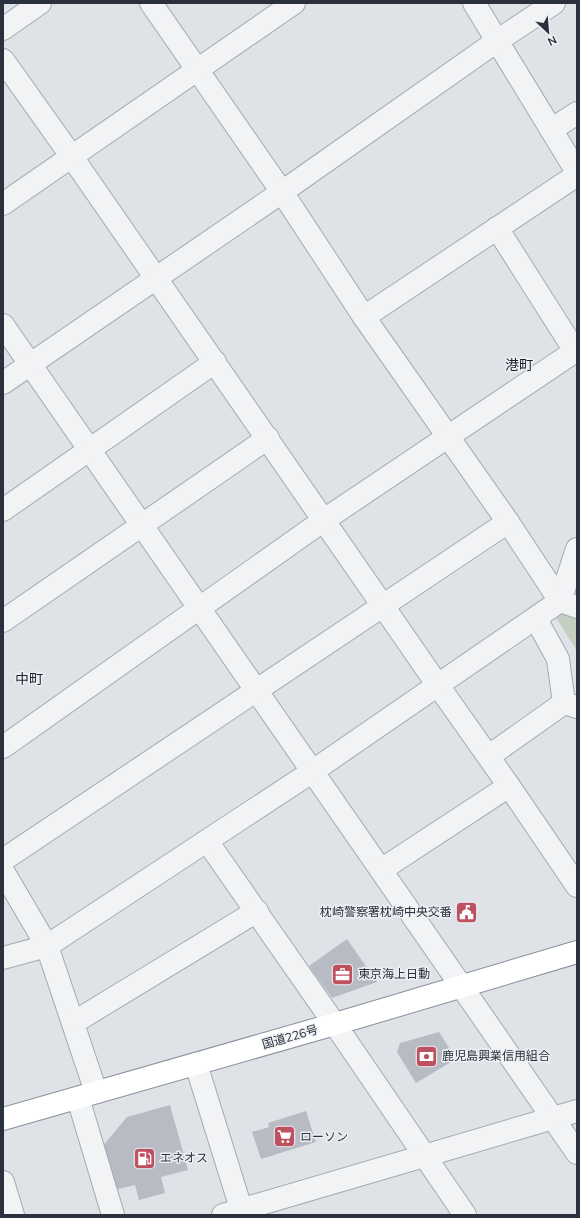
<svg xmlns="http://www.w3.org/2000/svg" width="580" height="1218" viewBox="0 0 580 1218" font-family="Mulish,'Noto Sans JP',sans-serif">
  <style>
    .green { fill: #c4cfc1 }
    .building { fill: #b7bbc3 }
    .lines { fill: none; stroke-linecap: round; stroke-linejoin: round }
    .minor-casing { stroke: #a5a9b0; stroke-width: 24 }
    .highway-casing { stroke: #888f9b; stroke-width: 24 }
    .minor { stroke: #f1f3f5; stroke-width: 22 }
    .highway { stroke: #fff; stroke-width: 22 }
    .labels { text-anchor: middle; stroke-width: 3; stroke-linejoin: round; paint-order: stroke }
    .poi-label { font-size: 12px; fill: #2a303c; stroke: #eef1f4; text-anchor: start }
    .street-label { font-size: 12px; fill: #2a303c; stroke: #eef1f4 }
    .quarter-label { font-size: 14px; fill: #1c212d; stroke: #eef1f4 }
  </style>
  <rect width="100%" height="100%" fill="#dfe2e7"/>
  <polygon class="green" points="563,610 577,614 577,651 555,616"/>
  <g class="building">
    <polygon points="347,939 377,982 332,998 309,966"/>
    <polygon points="439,1032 456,1059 416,1083 397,1052 400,1043"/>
    <polygon points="170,1105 188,1170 161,1177 165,1193 139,1200 135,1185 114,1190 102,1147 127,1117"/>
    <polygon points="306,1111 316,1142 261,1159 252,1132 269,1127 268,1123"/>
  </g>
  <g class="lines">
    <defs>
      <g id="minor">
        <polyline points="151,3 282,192 364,317 508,522 560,601 577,607"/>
        <polyline points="474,3 577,172"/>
        <polyline points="3,29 40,3"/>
        <polyline points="3,60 72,157 437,684 509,786 577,886"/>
        <polyline points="551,130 577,113"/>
        <polyline points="3,204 294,3"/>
        <polyline points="497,228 575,351"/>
        <polyline points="364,317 577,175"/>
        <polyline points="3,325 577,1153"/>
        <polyline points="3,383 282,192 497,41 554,3"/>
        <polyline points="3,510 215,362"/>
        <polyline points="536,619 558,659 564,703"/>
        <polyline points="3,621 268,438"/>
        <polyline points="3,747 324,520 577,350"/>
        <polyline points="489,756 564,703 577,707"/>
        <polyline points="207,841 345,1039 465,1215"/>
        <polyline points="3,860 508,522"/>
        <polyline points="381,870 509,786"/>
        <polyline points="3,871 47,946 96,1092"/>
        <polyline points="3,958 47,946 313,771 560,601 577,549"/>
        <polyline points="73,1023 257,911"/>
        <polyline points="196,1064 243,1215"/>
        <polyline points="78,1098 113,1215"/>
        <polyline points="3,1182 13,1215"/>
        <polyline points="223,1215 577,1111"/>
      </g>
      <polyline id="highway" points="3,1119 335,1024 577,952"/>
    </defs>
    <use href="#minor" class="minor-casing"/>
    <use href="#highway" class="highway-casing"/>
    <use href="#minor" class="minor"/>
    <use href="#highway" class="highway"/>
  </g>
  <defs>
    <symbol id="civic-square" viewBox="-11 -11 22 22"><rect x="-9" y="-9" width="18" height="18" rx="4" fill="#be5160" stroke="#eef1f4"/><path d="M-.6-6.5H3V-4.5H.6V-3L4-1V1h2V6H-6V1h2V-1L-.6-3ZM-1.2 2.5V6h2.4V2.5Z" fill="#fff"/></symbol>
    <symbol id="office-square" viewBox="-11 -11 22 22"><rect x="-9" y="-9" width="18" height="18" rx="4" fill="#be5160" stroke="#eef1f4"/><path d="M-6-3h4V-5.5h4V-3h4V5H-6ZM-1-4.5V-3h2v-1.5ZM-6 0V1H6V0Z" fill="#fff"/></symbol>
    <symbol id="bank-square" viewBox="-11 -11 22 22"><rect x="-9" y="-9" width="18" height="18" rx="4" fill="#be5160" stroke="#eef1f4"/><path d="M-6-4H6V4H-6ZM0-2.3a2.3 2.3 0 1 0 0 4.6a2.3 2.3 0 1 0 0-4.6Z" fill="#fff"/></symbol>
    <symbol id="supermarket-square" viewBox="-11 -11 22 22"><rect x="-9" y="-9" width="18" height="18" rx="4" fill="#be5160" stroke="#eef1f4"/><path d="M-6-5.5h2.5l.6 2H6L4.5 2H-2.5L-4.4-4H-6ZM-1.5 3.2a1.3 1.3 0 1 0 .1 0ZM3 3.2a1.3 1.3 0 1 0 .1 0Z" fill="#fff"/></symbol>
    <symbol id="fuel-square" viewBox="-11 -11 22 22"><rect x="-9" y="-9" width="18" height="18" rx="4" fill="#be5160" stroke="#eef1f4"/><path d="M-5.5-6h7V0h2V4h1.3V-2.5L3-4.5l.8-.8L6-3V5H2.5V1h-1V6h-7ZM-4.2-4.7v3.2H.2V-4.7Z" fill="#fff"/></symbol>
  </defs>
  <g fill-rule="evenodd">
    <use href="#civic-square" x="454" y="900" width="25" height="25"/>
    <use href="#office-square" x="330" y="962" width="25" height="25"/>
    <use href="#bank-square" x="414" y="1044" width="25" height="25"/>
    <use href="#supermarket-square" x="272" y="1124" width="25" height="25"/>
    <use href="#fuel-square" x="132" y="1146" width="25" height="25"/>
  </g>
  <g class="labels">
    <g class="poi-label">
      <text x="452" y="916" text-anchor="end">枕崎警察署枕崎中央交番</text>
      <text x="358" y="978">東京海上日動</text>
      <text x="442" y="1060">鹿児島興業信用組合</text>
      <text x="300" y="1141">ローソン</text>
      <text x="160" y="1162">エネオス</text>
    </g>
    <g class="street-label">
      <text transform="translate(290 1037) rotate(-16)" y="4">国道226号</text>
    </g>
    <g class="quarter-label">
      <text x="519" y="370">港町</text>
      <text x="29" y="684">中町</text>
    </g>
  </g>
  <rect width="580" height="1218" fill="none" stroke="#2a303c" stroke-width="8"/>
  <g transform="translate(548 32) rotate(154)" stroke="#eef1f4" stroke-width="3" paint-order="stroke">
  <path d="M0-3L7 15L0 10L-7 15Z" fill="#2a303c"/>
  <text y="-6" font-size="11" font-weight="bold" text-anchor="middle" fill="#2a303c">N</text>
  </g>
</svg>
